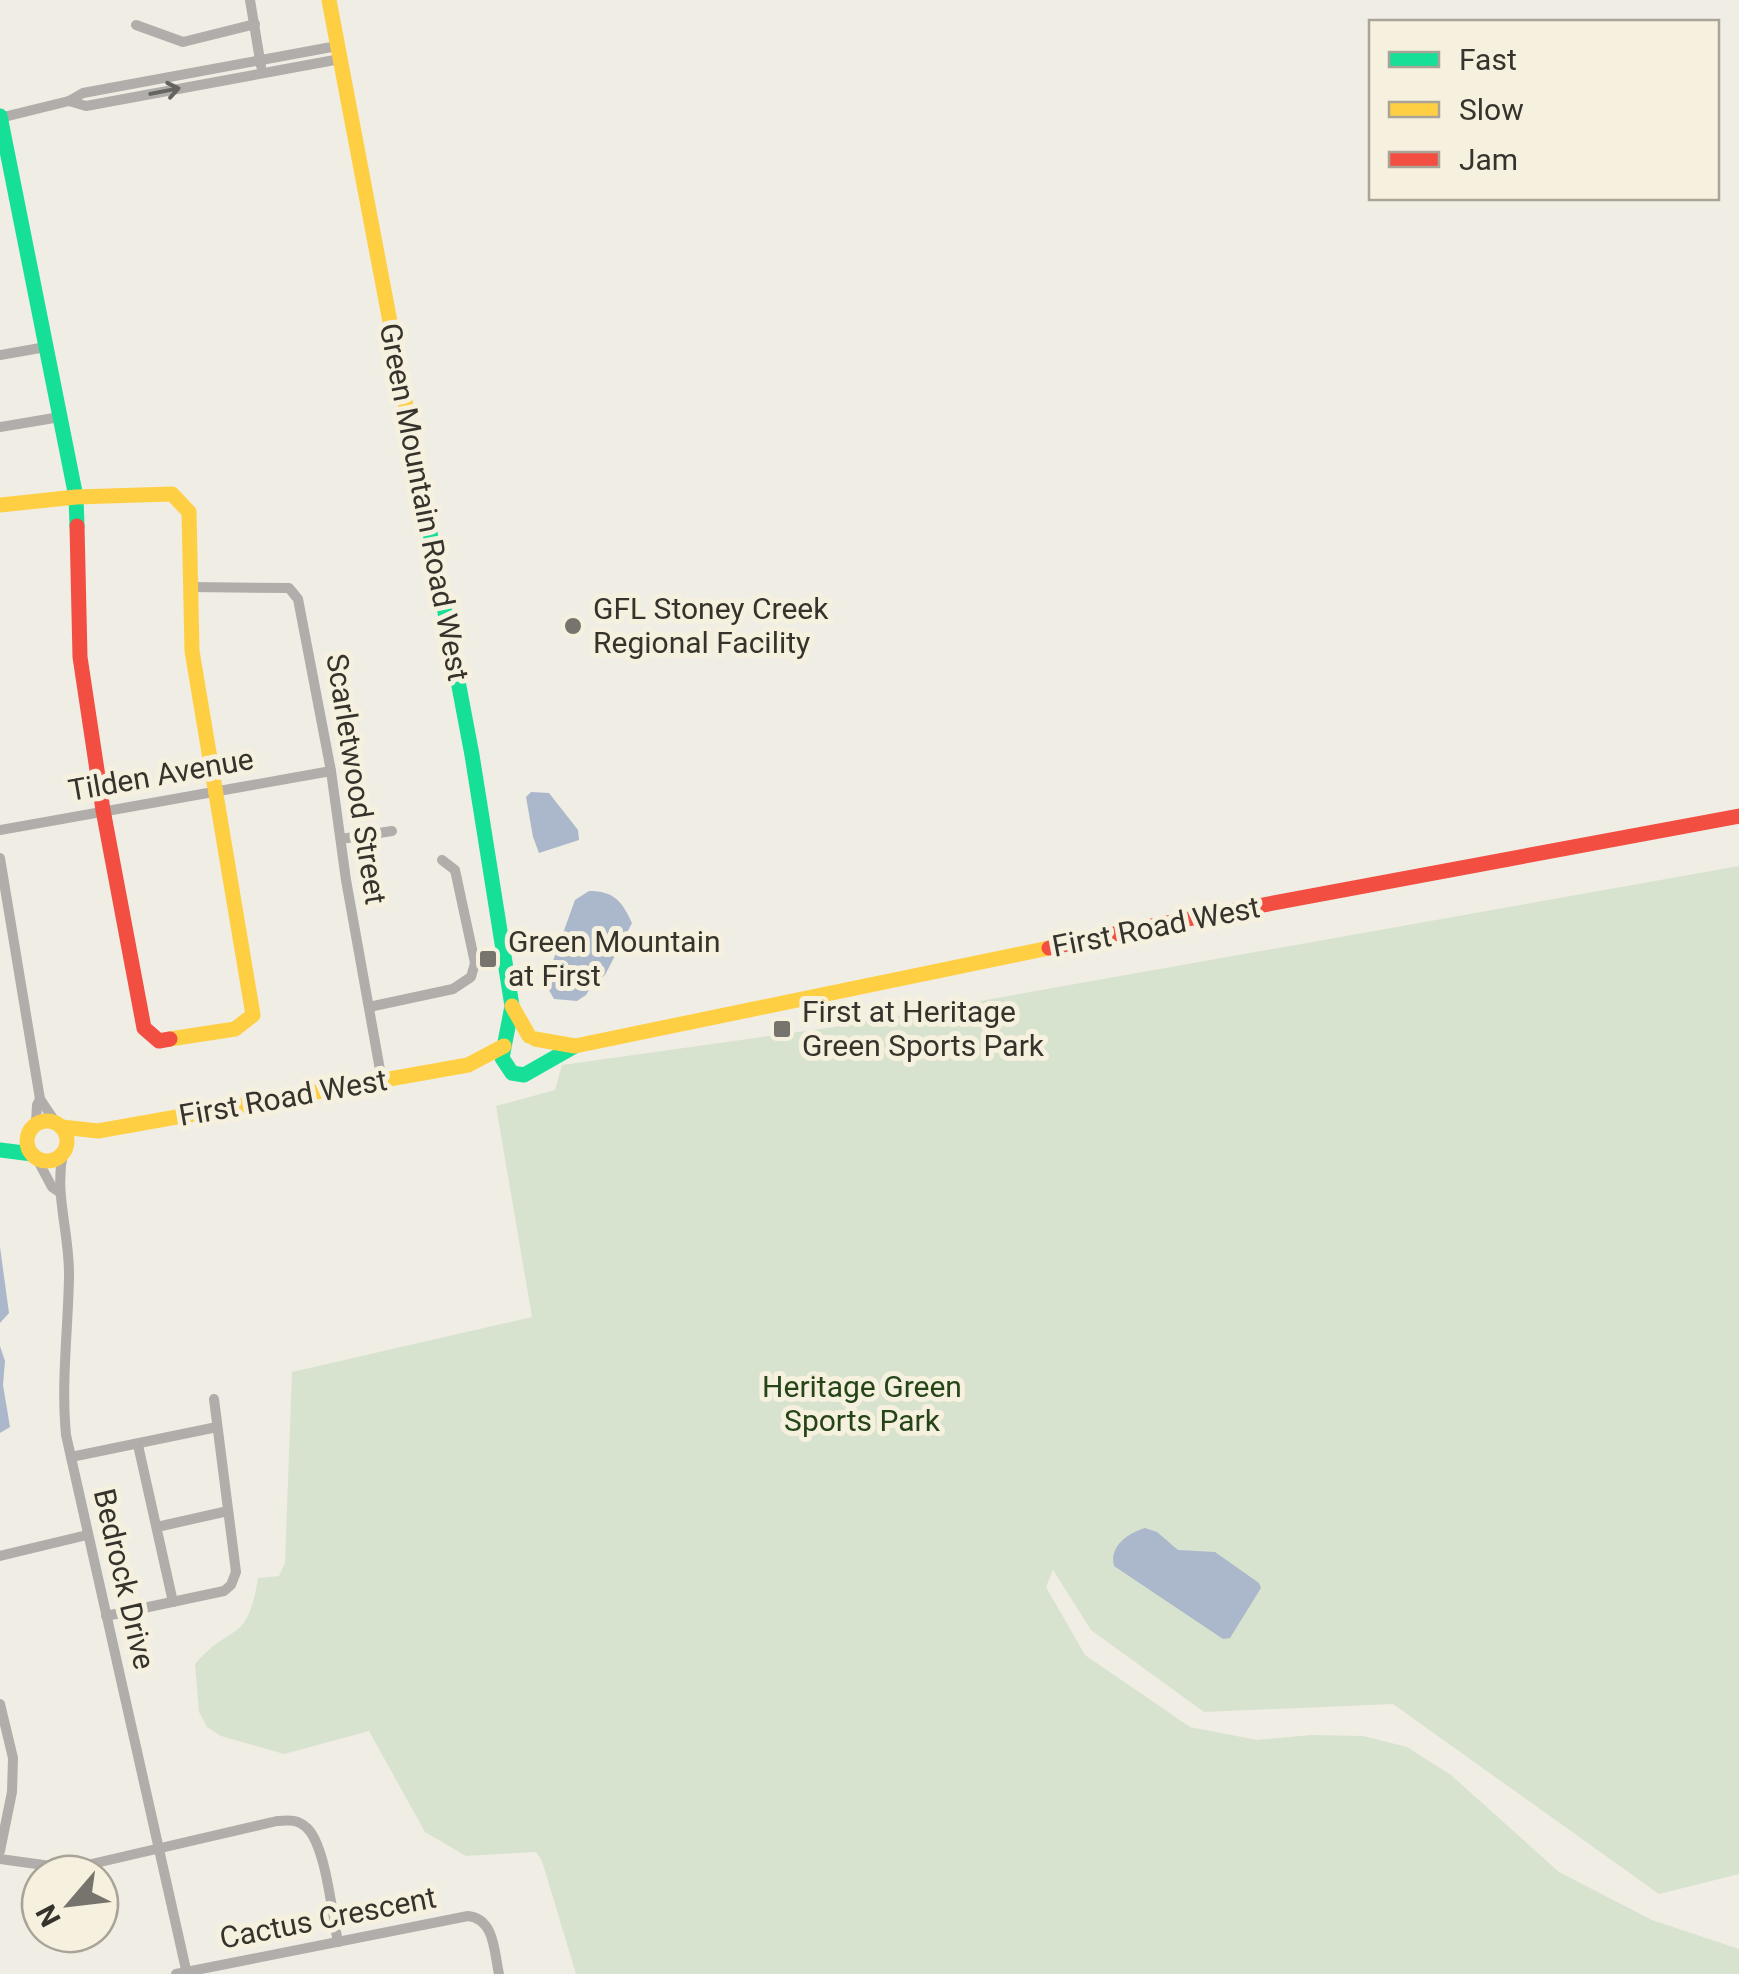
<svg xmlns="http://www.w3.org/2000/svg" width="1739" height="1974" viewBox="0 0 1739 1974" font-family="Roboto,sans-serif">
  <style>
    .green { fill: #d8e3cf }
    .water { fill: #abb8cb }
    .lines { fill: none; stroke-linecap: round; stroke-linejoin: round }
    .street { stroke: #b0adaa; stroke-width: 10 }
    .fast { stroke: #16e098; stroke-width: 15 }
    .slow { stroke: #ffcf43; stroke-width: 15 }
    .jam { stroke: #f24e42; stroke-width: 15 }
    .oneway { stroke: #66645e }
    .poi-dot { fill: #76746c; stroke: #f6f0de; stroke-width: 4 }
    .labels { text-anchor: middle; stroke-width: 10; stroke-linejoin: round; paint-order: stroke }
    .street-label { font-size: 30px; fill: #35332c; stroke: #f6f0de }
    .poi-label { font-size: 30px; fill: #35332c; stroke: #f6f0de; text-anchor: start }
    .park-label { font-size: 30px; fill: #254519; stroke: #f6f0de }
  </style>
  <rect width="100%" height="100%" fill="#f0ede4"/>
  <path class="green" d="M1739,866V1874L1659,1894L1393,1704L1204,1712L1091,1630L1053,1570L1046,1587L1085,1655L1190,1727L1257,1740L1311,1735L1363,1736L1407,1747L1451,1775L1559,1872L1652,1920L1739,1949V1974H576L542,1861L536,1852L466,1856L425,1832L369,1731L284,1754L221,1736L207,1727L199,1712L195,1664C232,1621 247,1646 258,1578L279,1576L285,1563L292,1372L532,1317L496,1106L555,1090L562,1065L834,1027Z"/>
  <g class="water">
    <polygon points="531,792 549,793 578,830 579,840 539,853 533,837 526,797"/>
    <path d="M589,891C614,891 622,901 632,923L605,975L593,983L586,995L577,1001L554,999L545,983L575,900Z"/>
    <polygon points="0,1247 9,1313 0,1323"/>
    <polygon points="0,1346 5,1361 3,1385 10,1427 0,1433"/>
    <path d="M1145,1528L1157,1532L1178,1550L1215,1552L1259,1583L1261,1588L1230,1638L1223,1639L1114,1566C1109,1546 1128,1533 1145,1528Z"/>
  </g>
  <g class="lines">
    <g class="street">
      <polyline points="250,0 261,66"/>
      <polyline points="136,25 183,42 255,24"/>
      <polyline points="69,101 86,106 340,59"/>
      <polyline points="0,118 69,101 83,93 337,46"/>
      <polyline points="0,355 46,347"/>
      <polyline points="0,427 60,417"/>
      <polyline points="189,587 289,588 298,599 331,771 346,880 382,1081"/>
      <polyline points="0,830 331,771"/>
      <polyline points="341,839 392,831"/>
      <polyline points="0,858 40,1099 56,1123"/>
      <polyline points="369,1007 453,989 471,977 475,963 455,870 442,860"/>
      <polyline points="36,1123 37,1105 40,1099"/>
      <path d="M63,1153C54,1195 70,1234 69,1277C68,1331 61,1382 66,1435L187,1974"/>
      <polyline points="37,1159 52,1187 58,1191"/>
      <polyline points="138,1445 173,1602"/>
      <polyline points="71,1457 217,1427"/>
      <polyline points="157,1527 228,1511"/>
      <polyline points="0,1556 87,1535"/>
      <polyline points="106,1616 224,1591 231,1585 236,1572 214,1399"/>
      <polyline points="0,1704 13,1758 12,1792 0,1851"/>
      <path d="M0,1859L58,1867L83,1866L277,1821C289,1820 298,1819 307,1828C326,1846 332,1915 338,1942"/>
      <path d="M176,1974L468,1916C495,1919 494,1952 499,1974"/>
    </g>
    <g class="fast">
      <polyline points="0,116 76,497 77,526"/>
      <polyline points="409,422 472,755 512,1006 502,1058 512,1073 524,1075 575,1046"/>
      <polyline points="0,1150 32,1154"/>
    </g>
    <g class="slow">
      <polyline points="329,0 409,422"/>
      <polyline points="0,505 76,497 172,494 189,512 192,651 253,1015 235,1029 170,1039"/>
      <polyline points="512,1006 529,1036"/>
      <polyline points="535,1039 575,1046 1049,948"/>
      <circle cx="47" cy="1141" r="20"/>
      <polyline points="62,1127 98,1131 468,1065 504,1046"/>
    </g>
    <g class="jam">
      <polyline points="77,526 80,657 103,810 144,1028 159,1041 170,1039"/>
      <polyline points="1049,948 1156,925 1739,816"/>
    </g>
  </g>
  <defs><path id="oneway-shaft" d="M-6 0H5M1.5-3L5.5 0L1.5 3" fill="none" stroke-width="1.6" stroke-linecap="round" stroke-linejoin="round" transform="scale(2.5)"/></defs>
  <use class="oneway" href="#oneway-shaft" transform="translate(165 91) rotate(-11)"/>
  <g class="poi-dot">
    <circle cx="573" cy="626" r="10"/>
    <rect x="478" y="949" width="20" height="20" rx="5"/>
    <rect x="772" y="1019" width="20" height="20" rx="5"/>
  </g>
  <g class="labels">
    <g class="street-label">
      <text transform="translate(424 502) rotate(79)" y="10">Green Mountain Road West</text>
      <text transform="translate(161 775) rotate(-10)" y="10">Tilden Avenue</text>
      <text transform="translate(356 779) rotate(81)" y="10">Scarletwood Street</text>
      <text transform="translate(1156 927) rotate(-11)" y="10">First Road West</text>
      <text transform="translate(283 1098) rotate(-10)" y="10">First Road West</text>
      <text transform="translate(124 1579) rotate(77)" y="10">Bedrock Drive</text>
      <text transform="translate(328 1918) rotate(-11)" y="10">Cactus Crescent</text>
    </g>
    <g class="poi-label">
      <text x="593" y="619">GFL Stoney Creek<tspan x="593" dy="34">Regional Facility</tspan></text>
      <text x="508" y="952">Green Mountain<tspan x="508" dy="34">at First</tspan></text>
      <text x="802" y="1022">First at Heritage<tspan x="802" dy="34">Green Sports Park</tspan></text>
    </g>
    <g class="park-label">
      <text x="862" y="1397">Heritage Green<tspan x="862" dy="34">Sports Park</tspan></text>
    </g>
  </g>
  <rect x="1369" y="20" width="350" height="180" fill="#f6f0de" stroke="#a9a497" stroke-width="2.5"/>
  <rect x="1389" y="52" width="50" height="15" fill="#16e098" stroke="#a9a497" stroke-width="2.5"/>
  <text x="1459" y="70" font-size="30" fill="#35332c">Fast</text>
  <rect x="1389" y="102" width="50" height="15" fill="#ffcf43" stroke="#a9a497" stroke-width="2.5"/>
  <text x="1459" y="120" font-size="30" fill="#35332c">Slow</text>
  <rect x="1389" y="152" width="50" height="15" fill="#f24e42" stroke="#a9a497" stroke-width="2.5"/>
  <text x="1459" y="170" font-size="30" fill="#35332c">Jam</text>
  <g transform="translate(70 1904) rotate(242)"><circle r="48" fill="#f6f0de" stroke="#a9a497" stroke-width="2.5"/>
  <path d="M0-8L18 38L0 25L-18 38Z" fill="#76746c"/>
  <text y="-15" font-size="28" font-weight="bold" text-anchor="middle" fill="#35332c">N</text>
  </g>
</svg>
